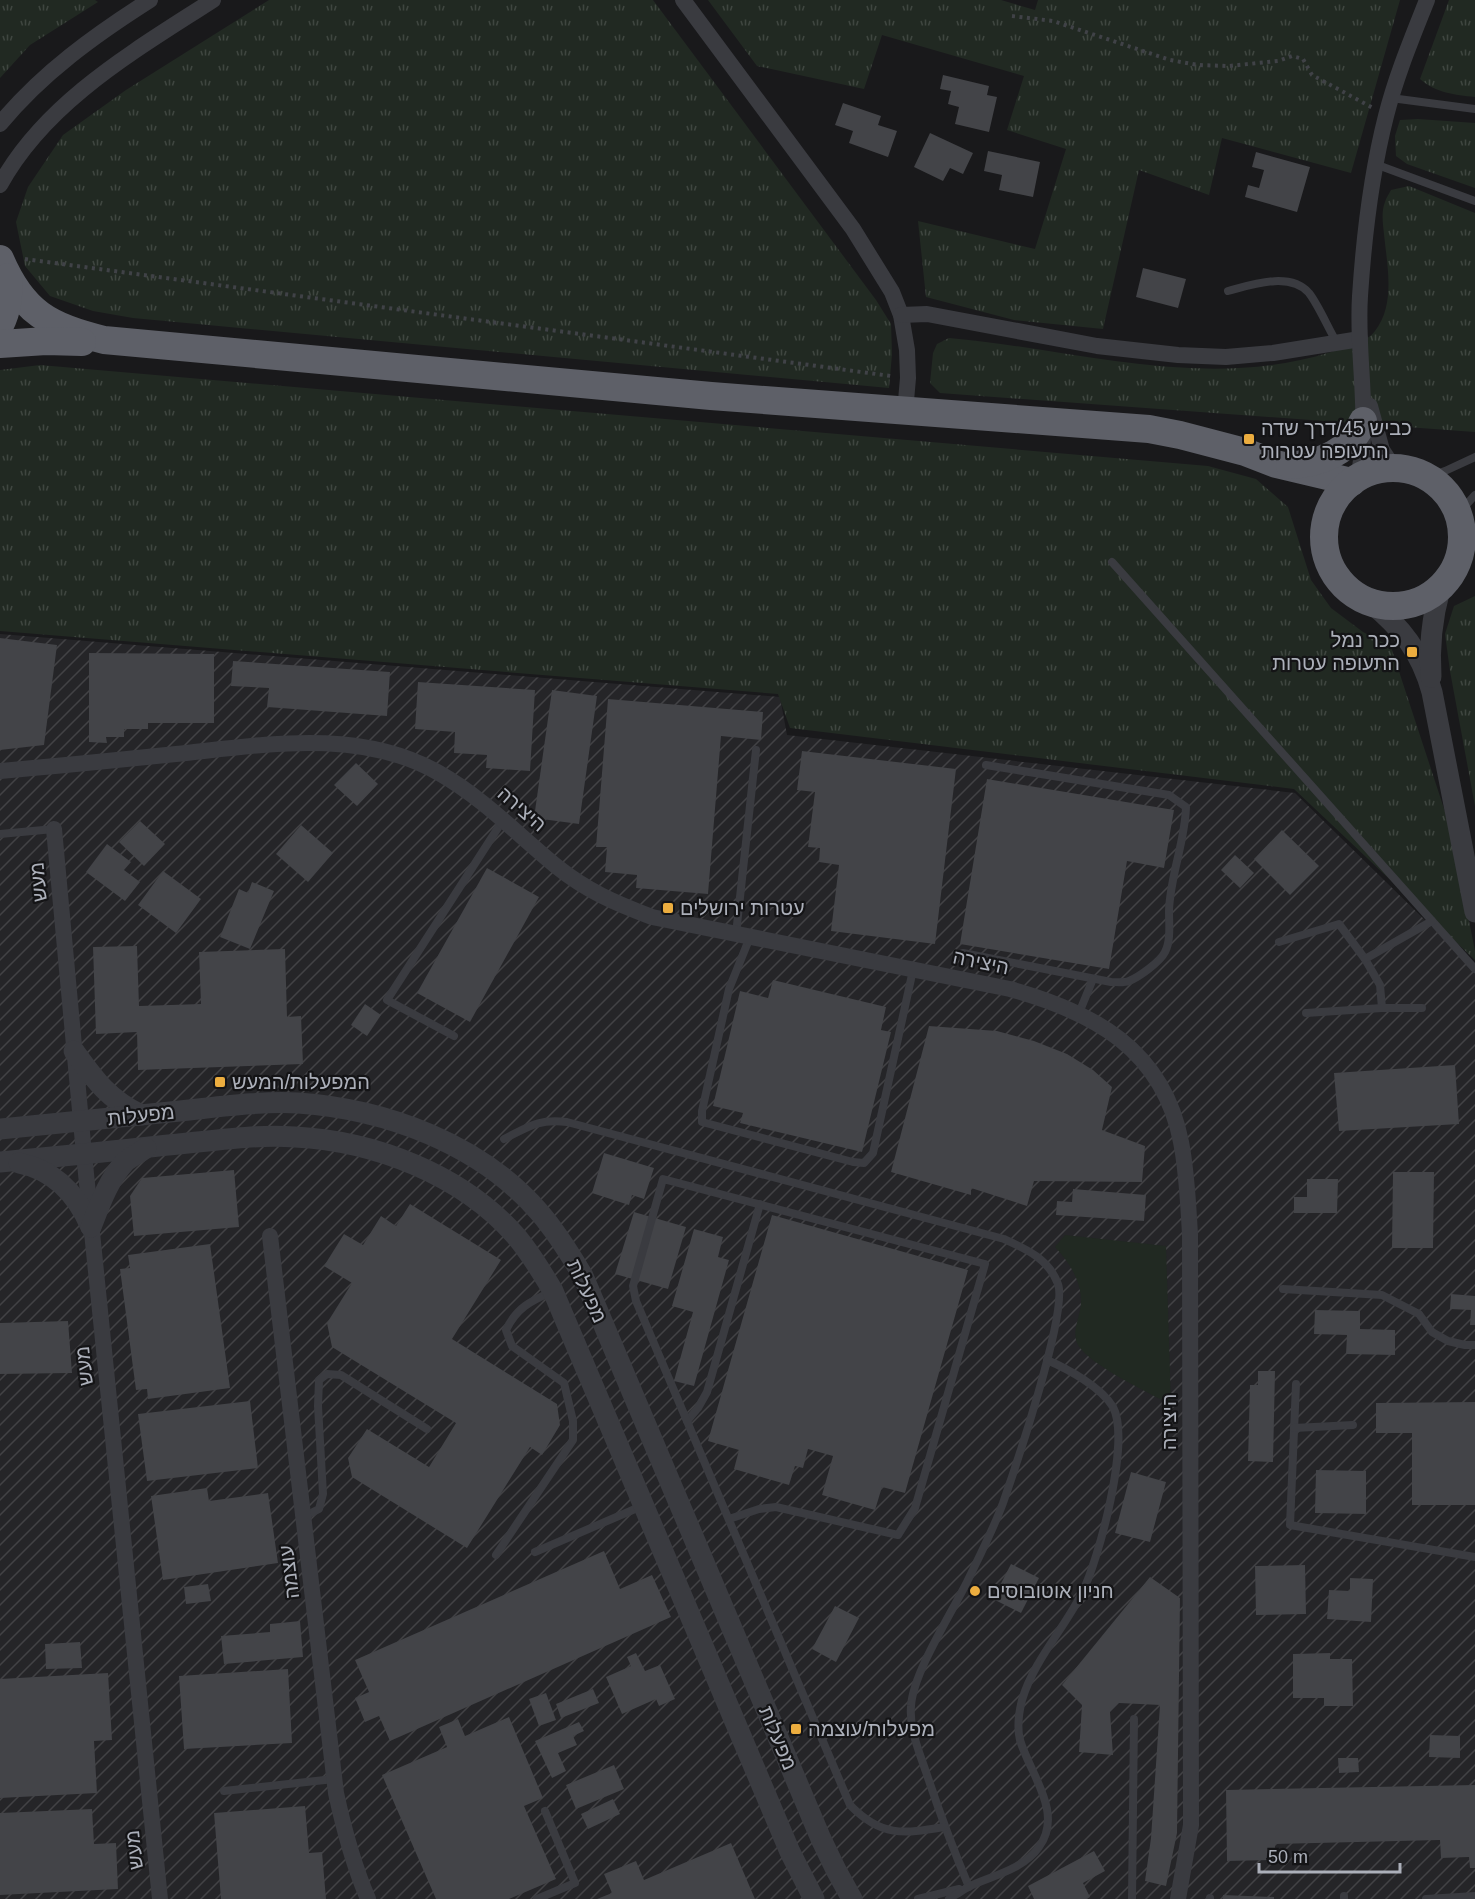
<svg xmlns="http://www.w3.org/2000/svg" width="1475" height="1899" viewBox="0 0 1475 1899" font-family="Arial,'Noto Sans Hebrew',sans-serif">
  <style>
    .industrial { fill: url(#industrial-furrows) }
    .grass { fill: url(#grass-tufts) }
    .park { fill: #212922 }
    .building { fill: #434448 }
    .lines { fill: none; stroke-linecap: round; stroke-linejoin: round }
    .path { stroke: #404247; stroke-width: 4; stroke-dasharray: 3 4.5; stroke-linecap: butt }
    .service { stroke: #3a3b40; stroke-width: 8 }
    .minor { stroke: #3a3b40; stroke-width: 16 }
    .tertiary { stroke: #3a3b40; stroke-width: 21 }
    .trunk { stroke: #5e6068; stroke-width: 28 }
    .poi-dot { fill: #ecad3f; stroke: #141416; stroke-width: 2 }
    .labels { text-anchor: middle; stroke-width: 4.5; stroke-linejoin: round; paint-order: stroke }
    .poi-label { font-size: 20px; fill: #acb0ba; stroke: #141416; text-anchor: start }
    .street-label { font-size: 20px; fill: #acb0ba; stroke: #141416 }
  </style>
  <defs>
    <pattern id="industrial-furrows" width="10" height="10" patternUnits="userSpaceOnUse" patternTransform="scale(1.5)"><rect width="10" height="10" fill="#252528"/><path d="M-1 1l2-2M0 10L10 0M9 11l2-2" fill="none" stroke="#424245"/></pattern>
    <pattern id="grass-tufts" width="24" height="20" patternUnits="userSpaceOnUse" patternTransform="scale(1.5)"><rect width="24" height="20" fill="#212922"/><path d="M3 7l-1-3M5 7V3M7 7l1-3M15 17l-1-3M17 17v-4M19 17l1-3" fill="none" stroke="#3f4640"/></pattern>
  </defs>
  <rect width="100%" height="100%" fill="#19191b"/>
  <polygon class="industrial" points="0,634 780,697 787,735 1295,793 1475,969 1475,1899 0,1899"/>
  <g class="grass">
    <polygon points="0,0 95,0 98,2 30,45 0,78"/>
    <polygon points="269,0 653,0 876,300 891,324 892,354 889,388 133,318 93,311 50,296 25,266 16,222 28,187 63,135 126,90"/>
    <polygon points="708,0 1001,0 1035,10 1038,0 1400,0 1351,173 1222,138 1209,195 1139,170 1103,329 1014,320 926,297 918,221 1035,249 1066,149 1007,130 1024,76 882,35 864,89 757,66"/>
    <path d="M1449,0H1475V97C1455,95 1436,93 1420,79Z"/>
    <polygon points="1418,119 1475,123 1475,188 1407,164 1396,156 1395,136 1400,120"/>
    <path d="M1409,186L1475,213V432L940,393L930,383L933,353L937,344L949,338C1077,349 1203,392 1331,352C1345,347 1366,343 1375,331C1396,304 1387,265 1384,234C1383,224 1381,212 1385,202C1386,198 1389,194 1391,190Z"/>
    <polygon points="40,365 1208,466 1256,479 1288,507 1311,580 1331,608 1363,632 1391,647 1451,830 1475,951 1475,960 1294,789 790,728 778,694 0,631 0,370"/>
    <polygon points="1475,596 1475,806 1450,671 1445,634 1454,606"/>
  </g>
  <path class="park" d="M1065,1235L1166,1246L1171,1405C1148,1392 1091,1366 1078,1345C1071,1333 1080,1317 1081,1304C1082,1282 1070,1263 1055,1247Z"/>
  <g class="building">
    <polygon points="943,75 989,86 987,95 997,97 989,132 955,124 959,107 948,104 951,91 940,89"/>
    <polygon points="843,103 881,116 878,125 897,131 888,157 849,143 853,131 835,125"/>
    <polygon points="930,133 973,153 963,174 950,168 943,181 914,167"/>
    <polygon points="988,151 1040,162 1033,197 999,190 1002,175 984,171"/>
    <polygon points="1256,152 1310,167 1297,212 1245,197 1248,185 1259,188 1264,170 1252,167"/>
    <polygon points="1143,268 1186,279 1178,308 1136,297"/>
    <polygon points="0,638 57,645 44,745 0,750"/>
    <polygon points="89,653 214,654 214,723 148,723 148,729 124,729 124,737 106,737 107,743 89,742"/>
    <polygon points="233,661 390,672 387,716 267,707 269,688 231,686"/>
    <polygon points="418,682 535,690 530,771 486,768 487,755 454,753 455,732 415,729"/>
    <polygon points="552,690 597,696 579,824 534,818"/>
    <polygon points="608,699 763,712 761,740 721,736 708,894 636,888 637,875 605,872 607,847 596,847"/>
    <polygon points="802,751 956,769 935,944 831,931 839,865 819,862 820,848 808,847 815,792 797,790"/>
    <polygon points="356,763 378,784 357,806 334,785"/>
    <polygon points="987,779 1174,810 1164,868 1127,861 1109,969 960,944"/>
    <polygon points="140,821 165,844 144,866 119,842"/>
    <polygon points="301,825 333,853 308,882 276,854"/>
    <polygon points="1282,830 1319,866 1290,895 1254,859"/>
    <polygon points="107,844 131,862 124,870 140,882 125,901 86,872"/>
    <polygon points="1235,855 1254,873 1240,888 1221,870"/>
    <polygon points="487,868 539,897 470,1022 417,993"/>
    <polygon points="163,871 201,899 176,933 138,905"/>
    <polygon points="252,882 274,891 250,949 220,937 239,889 248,893"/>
    <polygon points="137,946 139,1006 201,1004 199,952 285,949 287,1017 301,1016 303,1064 138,1070 137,1032 96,1034 93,947"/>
    <polygon points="773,980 886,1007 881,1030 891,1032 862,1152 740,1123 743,1113 713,1106 740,991 768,998"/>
    <polygon points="365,1004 381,1015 367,1036 351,1025"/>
    <polygon points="929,1026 997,1031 1034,1041 1067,1054 1093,1070 1112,1087 1102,1130 1145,1146 1142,1182 1034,1181 1027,1206 971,1188 971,1195 891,1172"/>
    <polygon points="1455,1065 1459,1124 1339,1131 1334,1073"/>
    <polygon points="604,1153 654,1168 644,1199 632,1195 629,1205 592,1193"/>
    <polygon points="234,1170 239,1227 134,1236 130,1196 142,1178"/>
    <polygon points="1393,1172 1434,1172 1433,1248 1392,1248"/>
    <polygon points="1307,1179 1338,1179 1337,1213 1294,1213 1294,1197 1307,1197"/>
    <polygon points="1073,1189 1146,1195 1144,1221 1056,1215 1057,1201 1072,1202"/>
    <polygon points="410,1204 501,1260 452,1339 557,1404 560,1425 542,1455 530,1447 467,1548 352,1477 348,1458 367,1429 429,1467 456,1423 332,1347 327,1323 352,1283 324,1266 344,1234 363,1245 381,1216 396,1226"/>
    <polygon points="634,1212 686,1227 668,1289 615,1274"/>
    <polygon points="772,1215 968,1270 905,1493 882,1487 875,1510 822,1495 833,1456 808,1449 803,1468 795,1466 789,1485 734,1469 739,1450 708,1441"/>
    <polygon points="694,1229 723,1237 718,1257 729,1260 694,1386 674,1381 693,1312 672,1306"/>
    <polygon points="210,1244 230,1388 148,1399 147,1389 136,1390 120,1269 130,1268 128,1255"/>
    <polygon points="1451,1294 1475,1296 1475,1325 1470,1325 1471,1310 1450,1309"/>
    <polygon points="1315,1310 1360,1311 1360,1329 1395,1330 1395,1355 1346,1354 1347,1335 1314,1334"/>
    <polygon points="68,1321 72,1373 0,1374 0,1323"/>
    <polygon points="1258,1371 1275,1371 1273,1462 1248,1461 1250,1385 1258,1385"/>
    <polygon points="250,1401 258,1468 147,1481 138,1414"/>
    <polygon points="1475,1402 1475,1505 1412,1505 1412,1433 1376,1433 1376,1403"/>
    <polygon points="1316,1470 1366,1471 1366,1514 1315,1513"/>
    <polygon points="1131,1472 1166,1482 1150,1542 1115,1533"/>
    <polygon points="207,1488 209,1501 268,1493 278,1563 163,1580 151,1496"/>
    <polygon points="604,1551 620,1589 652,1575 671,1617 390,1741 379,1716 365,1722 355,1698 369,1692 355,1660"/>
    <polygon points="1011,1564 1039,1578 1021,1613 993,1599"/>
    <polygon points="1305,1565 1306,1614 1256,1615 1255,1566"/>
    <polygon points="1150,1577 1180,1598 1177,1833 1166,1886 1145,1881 1151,1838 1160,1705 1119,1703 1110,1712 1113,1755 1079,1752 1082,1705 1062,1685"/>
    <polygon points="1350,1578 1373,1579 1371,1622 1327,1619 1329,1590 1350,1591"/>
    <polygon points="208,1584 211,1601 186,1604 184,1587"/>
    <polygon points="835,1606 859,1618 836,1662 812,1649"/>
    <polygon points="300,1621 303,1657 224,1664 221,1636 270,1632 270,1624"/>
    <polygon points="80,1642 82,1668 46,1669 45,1644"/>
    <polygon points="636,1653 645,1671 660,1665 675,1699 659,1706 656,1699 622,1714 606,1677 631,1666 627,1657"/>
    <polygon points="1330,1653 1330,1659 1352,1659 1353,1706 1324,1706 1324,1698 1293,1698 1293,1654"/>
    <polygon points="288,1669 292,1743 184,1749 179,1676"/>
    <polygon points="108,1673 112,1740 94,1741 97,1793 0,1798 0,1679"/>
    <polygon points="593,1689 599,1703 561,1718 556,1704"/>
    <polygon points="546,1693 556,1720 539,1726 529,1699"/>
    <polygon points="509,1717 543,1798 524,1806 556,1879 509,1899 436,1899 382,1775 447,1747 439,1727 458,1719 465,1736"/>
    <polygon points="579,1722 584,1731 573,1736 577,1745 558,1753 566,1771 552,1778 535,1741"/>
    <polygon points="1430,1735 1460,1736 1460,1758 1429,1757"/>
    <polygon points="1338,1758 1358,1758 1359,1772 1339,1773"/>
    <polygon points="614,1765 624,1789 576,1809 566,1785"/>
    <polygon points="1475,1785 1475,1868 1470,1868 1469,1857 1441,1858 1440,1840 1275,1844 1275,1860 1227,1861 1226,1790"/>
    <polygon points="613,1799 620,1814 588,1829 581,1814"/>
    <polygon points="305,1806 309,1853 322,1852 326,1899 221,1899 214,1813"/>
    <polygon points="92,1809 94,1844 116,1843 118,1889 0,1895 0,1813"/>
    <polygon points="731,1843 755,1899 597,1899 612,1893 604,1874 636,1861 644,1880"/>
    <polygon points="1094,1851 1105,1871 1083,1883 1090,1897 1086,1899 1034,1899 1028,1886"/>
    <polygon points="1223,1895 1274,1897 1274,1899 1223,1899"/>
  </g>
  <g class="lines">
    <g class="path">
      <polyline points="1012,16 1053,21 1170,60 1198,65 1229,66 1278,61 1292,56 1303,59 1312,75 1373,108"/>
      <polyline points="25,259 891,376"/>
    </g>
    <g class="service">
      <polyline points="1391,98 1475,109"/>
      <polyline points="1375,164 1475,201"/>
      <path d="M1228,291C1251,285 1290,271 1309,293C1319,306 1328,328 1337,343"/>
      <polyline points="1426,477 1445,471 1475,457"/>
      <polyline points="1458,514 1475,495"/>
      <polyline points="1112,562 1475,969"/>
      <polyline points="0,834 54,829"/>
      <polyline points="736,934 756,750"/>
      <polyline points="750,937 729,989 702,1111 702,1122 853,1162 864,1163 873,1153 913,970"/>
      <polyline points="1279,942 1339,924 1365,959 1380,985 1382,1008"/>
      <path d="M963,953L1111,982C1117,982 1124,983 1129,981C1139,977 1160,962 1165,952C1171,941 1169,924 1169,911C1170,876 1185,842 1186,807L1169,795L986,765"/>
      <polyline points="1365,959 1432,921"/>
      <polyline points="1079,1013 1093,979"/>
      <polyline points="1306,1013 1382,1008 1422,1008"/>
      <polyline points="454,1036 387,1000 503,820"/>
      <path d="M504,1139C530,1126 537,1119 567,1122L1004,1239C1026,1249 1049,1259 1058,1284C1068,1312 1015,1469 1003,1503C993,1530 979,1557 967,1582C951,1614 913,1673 911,1706C909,1729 919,1751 926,1772C939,1811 953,1849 969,1887"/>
      <polyline points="1283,1289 1382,1295 1419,1314 1432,1332 1448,1341 1465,1345 1475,1345"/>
      <polyline points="1296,1384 1290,1525 1475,1557"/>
      <polyline points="687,1421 698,1408 707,1392 760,1204"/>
      <polyline points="1294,1428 1353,1425"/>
      <polyline points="303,1517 319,1509 323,1494 318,1406 319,1380 327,1374 341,1375 427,1429"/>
      <path d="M729,1519L759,1509L776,1507L898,1535L915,1508L985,1264L663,1179L633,1286L636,1301C708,1469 779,1637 850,1805C881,1837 903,1834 944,1827"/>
      <polyline points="535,1552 642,1506"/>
      <path d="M496,1555L573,1440V1421L564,1383L512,1346L506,1330C517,1307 531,1301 553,1291"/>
      <polyline points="224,1791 334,1779"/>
      <polyline points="537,1899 575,1883 545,1811"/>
      <polyline points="918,1899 959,1889"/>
      <path d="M949,1899C955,1895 962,1891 968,1887C991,1876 1023,1870 1039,1847C1064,1813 1030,1774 1020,1740C1017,1728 1019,1712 1022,1700C1034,1660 1064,1629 1082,1593C1099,1559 1131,1440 1113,1407C1101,1387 1068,1369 1047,1360"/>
      <polyline points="1132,1899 1134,1719"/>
      <polyline points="1210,1899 1210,1898"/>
      <polyline points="1344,1899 1344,1896"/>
      <polyline points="1426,1899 1475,1896"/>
    </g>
    <g class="minor">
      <polyline points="683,0 853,229 892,292 901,315 907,350 908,378 905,412"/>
      <path d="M0,124C42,73 95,35 150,0"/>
      <path d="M0,185C46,101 136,50 213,0"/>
      <polyline points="901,315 927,314 1097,346 1178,355 1226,357 1273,353 1360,339"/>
      <polyline points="1370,406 1382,450 1394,468"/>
      <path d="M1358,478C1371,418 1356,356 1360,296C1364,235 1371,175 1386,116C1396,76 1412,38 1427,0"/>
      <path d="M0,771C59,766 118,760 176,754C263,745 359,727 439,773C483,798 517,834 556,866C587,891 615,903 652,917L1010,989C1093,1012 1163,1049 1181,1142C1187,1172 1188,1203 1190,1234L1191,1825L1178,1899"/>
      <polyline points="54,829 84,1154 160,1899"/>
      <path d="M270,1236L336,1793C344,1830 353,1864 368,1899"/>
    </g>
    <g class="tertiary">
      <path d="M1370,602C1402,628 1421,652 1432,692L1475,912"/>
      <path d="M1431,677C1429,646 1432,618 1440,589"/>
      <path d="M74,1051C95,1080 108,1099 141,1115"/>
      <path d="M0,1129C60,1123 120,1117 180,1111C219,1107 259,1101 298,1103C386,1109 481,1144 540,1213C557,1233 570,1254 583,1276L821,1839L836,1870L852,1899"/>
      <path d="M0,1162C53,1157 106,1152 159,1146C204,1142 250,1134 295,1137C374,1141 461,1174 515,1235C530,1252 541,1271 553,1291L790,1852L814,1899"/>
      <path d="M19,1163C55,1170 77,1195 91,1227"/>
      <path d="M91,1227C100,1204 108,1180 125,1162C131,1157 139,1153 146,1148"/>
    </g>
    <g class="trunk">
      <path d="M0,259C23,313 49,326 104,340L711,396L1149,429L1180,435L1245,452L1276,464L1352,482"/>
      <path d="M0,325C8,309 9,295 8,277"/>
      <polyline points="0,344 46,341 82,342"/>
      <path d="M1290,465C1321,464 1351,451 1363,421"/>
      <circle cx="1393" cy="537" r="69"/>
    </g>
  </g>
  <g class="poi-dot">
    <rect x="1243" y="433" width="12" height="12" rx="3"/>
    <rect x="1406" y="646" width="12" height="12" rx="3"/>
    <rect x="662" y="902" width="12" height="12" rx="3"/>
    <rect x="214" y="1076" width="12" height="12" rx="3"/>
    <circle cx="975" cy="1591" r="6"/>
    <rect x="790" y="1723" width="12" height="12" rx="3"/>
  </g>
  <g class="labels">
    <g class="poi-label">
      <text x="1261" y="435">כביש 45/דרך שדה<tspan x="1261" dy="23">התעופה עטרות</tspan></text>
      <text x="1400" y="647" text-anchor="end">ככר נמל<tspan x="1400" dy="23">התעופה עטרות</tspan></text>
      <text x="680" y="915">עטרות ירושלים</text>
      <text x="232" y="1089">המפעלות/המעש</text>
      <text x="987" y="1598">חניון אוטובוסים</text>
      <text x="808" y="1736">מפעלות/עוצמה</text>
    </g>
    <g class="street-label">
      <text transform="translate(522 809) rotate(41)" y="7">היצירה</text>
      <text transform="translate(38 882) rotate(-95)" y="7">מעש</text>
      <text transform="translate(981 962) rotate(12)" y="7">היצירה</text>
      <text transform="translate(141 1115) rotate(-6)" y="7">מפעלות</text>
      <text transform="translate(587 1291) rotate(65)" y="7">מפעלות</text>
      <text transform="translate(84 1366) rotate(-96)" y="7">מעש</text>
      <text transform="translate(1169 1422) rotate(-90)" y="7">היצירה</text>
      <text transform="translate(289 1572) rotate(-97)" y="7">עוצמה</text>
      <text transform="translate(778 1738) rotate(67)" y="7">מפעלות</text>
      <text transform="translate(134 1850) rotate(-96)" y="7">מעש</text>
    </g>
  </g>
  <path d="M1259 1863v9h141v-9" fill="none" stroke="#acb0ba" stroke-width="3"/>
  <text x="1268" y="1863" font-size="18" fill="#acb0ba" stroke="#141416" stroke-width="4.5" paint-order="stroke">50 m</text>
</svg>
